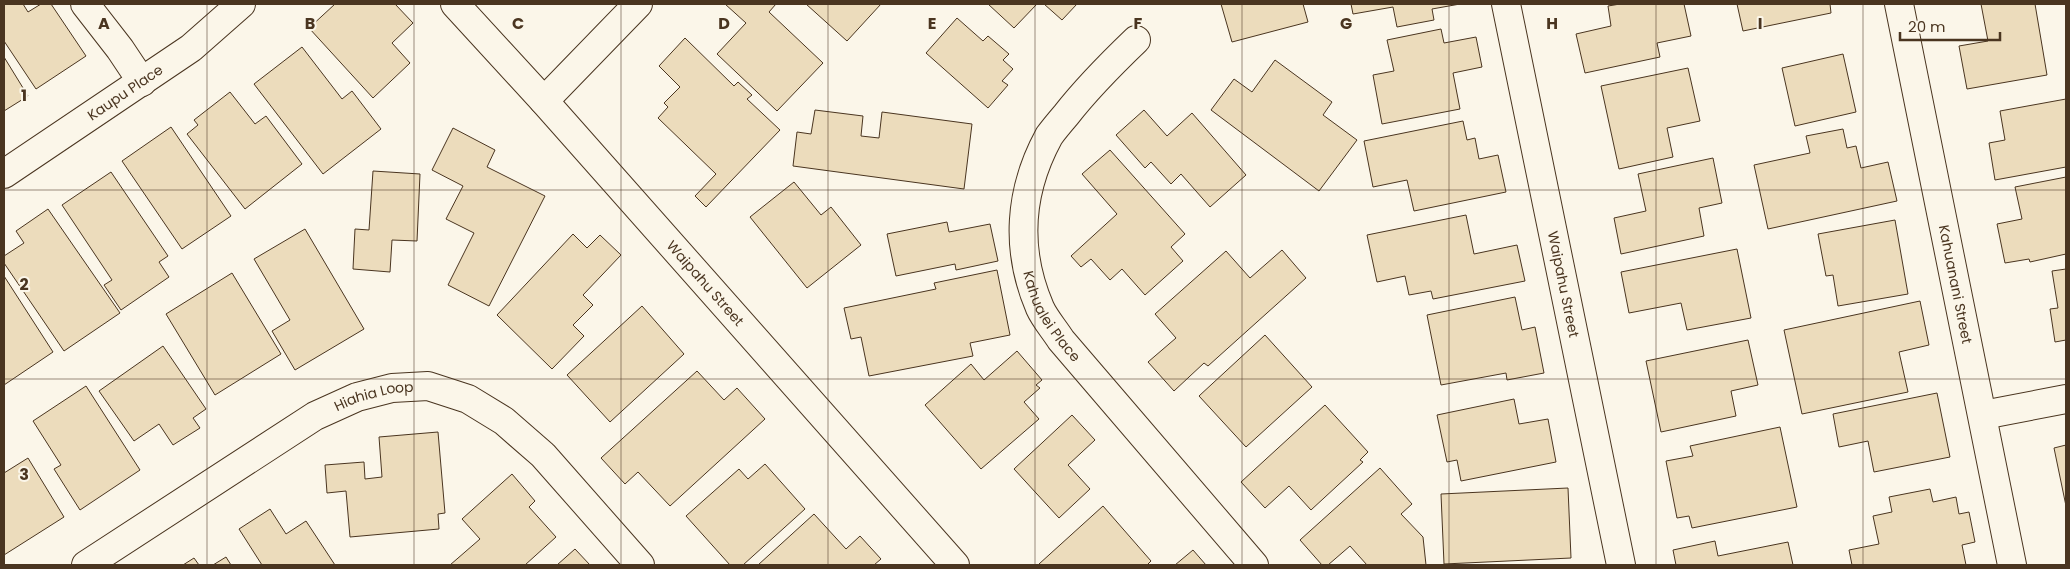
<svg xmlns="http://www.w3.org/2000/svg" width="2070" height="569" viewBox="0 0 2070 569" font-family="Poppins,sans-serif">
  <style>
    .building { fill: #ecdcbc; stroke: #4a3520 }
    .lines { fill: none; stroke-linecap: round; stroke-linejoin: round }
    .street-casing { stroke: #4a3520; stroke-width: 30 }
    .secondary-casing { stroke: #4a3520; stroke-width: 30 }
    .street { stroke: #fbf6e9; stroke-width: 28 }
    .secondary { stroke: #fbf6e9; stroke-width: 28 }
    .grid { fill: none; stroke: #4a3520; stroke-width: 1; stroke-opacity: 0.55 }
    .labels { text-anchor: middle; stroke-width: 4; stroke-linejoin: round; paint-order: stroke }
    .street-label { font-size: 14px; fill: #4a3520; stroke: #fbf6e9 }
    .grid-label { font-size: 16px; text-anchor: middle; font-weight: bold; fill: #4a3520; stroke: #fbf6e9; stroke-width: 4; stroke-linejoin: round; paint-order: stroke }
  </style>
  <rect width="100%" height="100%" fill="#fbf6e9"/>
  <g class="building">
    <polygon points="4,4 23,4 28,12 41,4 51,4 86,56 36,89 4,41"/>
    <polygon points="335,4 395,4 413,23 392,43 410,63 373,98 309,28"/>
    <polygon points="725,4 776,4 769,12 823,63 777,111 717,54 746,23"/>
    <polygon points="806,4 881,4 847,41"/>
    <polygon points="988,4 1037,4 1014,28"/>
    <polygon points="1044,4 1077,4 1062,20"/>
    <polygon points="1221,4 1303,4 1308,22 1232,42"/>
    <polygon points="1351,4 1460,4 1432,9 1434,20 1397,27 1393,7 1353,14"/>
    <polygon points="1620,4 1684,4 1691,36 1657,43 1660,57 1585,73 1576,34 1611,26 1608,6"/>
    <polygon points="1737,4 1830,4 1831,13 1743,31"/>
    <polygon points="1981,4 2035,4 2047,75 1967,89 1959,46 1988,41"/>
    <polygon points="957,18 983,41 988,36 1009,54 1003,60 1013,69 1002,81 1008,85 988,108 926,53"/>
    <polygon points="1441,29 1444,43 1476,37 1482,67 1453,73 1460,109 1382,124 1373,75 1394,71 1387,40"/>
    <polygon points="685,38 734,86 738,82 752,95 747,99 780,130 706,207 695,196 716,174 658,118 668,107 664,103 680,87 659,66"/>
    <polygon points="302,47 342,99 352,91 381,129 323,174 254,84"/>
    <polygon points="1843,54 1856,112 1795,126 1782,68"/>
    <polygon points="4,57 28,96 4,111"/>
    <polygon points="1275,60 1332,102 1323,115 1357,140 1319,191 1211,110 1234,79 1252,92"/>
    <polygon points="1688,68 1700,121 1667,128 1673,157 1619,169 1601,86"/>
    <polygon points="230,92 255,124 266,116 302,164 245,209 187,134 198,125 194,120"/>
    <polygon points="2066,99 2066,167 1995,180 1989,143 2005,140 2000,111"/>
    <polygon points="815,110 863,116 861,136 879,138 882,112 972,124 964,189 793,166 797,132 811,134"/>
    <polygon points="1144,110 1167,136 1192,113 1246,175 1210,207 1181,174 1171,184 1151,162 1145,168 1116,135"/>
    <polygon points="1463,121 1467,140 1475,138 1479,159 1498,155 1506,192 1414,211 1407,180 1373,187 1364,141"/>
    <polygon points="171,127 231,216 182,249 122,161"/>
    <polygon points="453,128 495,150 487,167 545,196 489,306 448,285 474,233 446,219 463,186 432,170"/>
    <polygon points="1843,129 1847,148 1856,146 1861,168 1888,162 1897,201 1768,229 1754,165 1810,153 1806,136"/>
    <polygon points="1110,150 1185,234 1171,247 1183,261 1145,295 1122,269 1110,280 1091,259 1081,267 1071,256 1117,214 1082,174"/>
    <polygon points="1713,158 1722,203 1699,208 1704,236 1621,254 1614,218 1646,211 1638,174"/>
    <polygon points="373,171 420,174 417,241 392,240 390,272 353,269 355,229 369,230"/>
    <polygon points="111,172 168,256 159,262 169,277 121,310 104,285 112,280 62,205"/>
    <polygon points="2066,177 2066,254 2030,262 2029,259 2005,263 1997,224 2022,219 2015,187"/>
    <polygon points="794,182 821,215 831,207 861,245 807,288 750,217"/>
    <polygon points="48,209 120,313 64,351 4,263 4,256 24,243 16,231"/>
    <polygon points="1466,215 1474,254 1517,245 1525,281 1433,299 1431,291 1409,295 1405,276 1377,282 1367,235"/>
    <polygon points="1895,220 1908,294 1838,306 1833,275 1826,276 1818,234"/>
    <polygon points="947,222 949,232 990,224 998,261 956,270 955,264 896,276 887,234"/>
    <polygon points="305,229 364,329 295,370 272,331 290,320 254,259"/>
    <polygon points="573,234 587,248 600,235 621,255 583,295 593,305 573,325 584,336 552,369 497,315"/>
    <polygon points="1737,249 1751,318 1687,330 1681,303 1629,313 1621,272"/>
    <polygon points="1282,250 1306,278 1208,366 1204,363 1174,391 1148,362 1176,338 1155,314 1226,251 1250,278"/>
    <polygon points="2066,269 2066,340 2055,342 2050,309 2058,308 2052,271"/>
    <polygon points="997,270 1010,335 970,343 973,356 869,376 861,337 851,339 844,308 936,289 934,283"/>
    <polygon points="232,273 281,354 215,395 166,314"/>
    <polygon points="4,276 53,352 4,385"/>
    <polygon points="1515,297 1522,330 1535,327 1544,373 1507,380 1506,373 1441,385 1427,315"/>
    <polygon points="1920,301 1929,345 1899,352 1908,392 1802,414 1784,330"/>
    <polygon points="642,306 684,354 610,422 567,375"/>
    <polygon points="1265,335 1312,387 1246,447 1199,396"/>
    <polygon points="1748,340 1758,385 1731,391 1736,416 1661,432 1646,361"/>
    <polygon points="163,346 206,409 193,418 200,428 173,445 159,424 134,441 99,391"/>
    <polygon points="1017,351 1042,380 1036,385 1040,388 1024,402 1039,419 981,469 925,405 971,364 984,380"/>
    <polygon points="697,371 724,400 737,388 765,419 670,506 638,472 625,484 601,458"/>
    <polygon points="86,386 140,470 80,510 54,469 61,465 33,421"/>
    <polygon points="1937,393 1950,457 1874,472 1868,441 1839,447 1833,414"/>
    <polygon points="1514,399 1519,424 1548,419 1556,462 1461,481 1457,460 1447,462 1437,415"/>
    <polygon points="1325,405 1368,452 1360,460 1363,462 1311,510 1289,486 1265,508 1241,482"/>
    <polygon points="1072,415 1095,440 1068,465 1090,489 1059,518 1014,469"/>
    <polygon points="1780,427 1797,507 1692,528 1689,516 1677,518 1666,461 1693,456 1690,446"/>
    <polygon points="438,432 445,513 438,514 439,529 350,537 346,491 327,493 325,465 364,462 365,479 382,477 379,437"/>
    <polygon points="2066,445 2066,506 2054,448"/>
    <polygon points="28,458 64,517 4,555 4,473"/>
    <polygon points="765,464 805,509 743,565 730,565 686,516 739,469 748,479"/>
    <polygon points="1380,468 1412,504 1401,514 1423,537 1426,565 1367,565 1350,546 1328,565 1322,565 1300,540"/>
    <polygon points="512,474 535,501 529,507 556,537 525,565 450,565 480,539 462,519"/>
    <polygon points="1568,488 1571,558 1444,564 1441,494"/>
    <polygon points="1930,489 1933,502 1956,497 1959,514 1969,512 1975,542 1962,545 1966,565 1852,565 1849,550 1879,544 1873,516 1892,512 1889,497"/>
    <polygon points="1103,506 1151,561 1147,565 1040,565 1039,564"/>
    <polygon points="270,509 286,534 306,521 335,565 262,565 239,529"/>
    <polygon points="814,514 846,549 860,536 881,559 874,565 758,565"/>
    <polygon points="1715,541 1718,556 1788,542 1793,565 1676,565 1673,550"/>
    <polygon points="575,549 590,565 557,565"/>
    <polygon points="1193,550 1206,565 1175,565"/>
    <polygon points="226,557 231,565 213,565"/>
    <polygon points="194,558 199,565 183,565"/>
  </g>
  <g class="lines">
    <defs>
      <g id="street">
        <polyline points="85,4 120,49 142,82"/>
        <path id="s1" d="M1899,4L2012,565"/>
        <path id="s2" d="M1136,40C1111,64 1087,88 1066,115C1060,122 1054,129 1049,136C1019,191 1015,250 1040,308C1045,319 1054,329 1061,340L1254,565"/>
        <path id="s3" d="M4,174L191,48L241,4"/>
        <polyline points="1983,415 2066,399"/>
        <path id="s4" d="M86,565L315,416L357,397L392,388L428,386L468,399L504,421L543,455L640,565"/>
      </g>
      <g id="secondary">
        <path id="s5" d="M455,4L544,101L955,565"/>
        <path id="s6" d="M1506,4L1621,565"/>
        <polyline points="544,101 638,4"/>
      </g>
    </defs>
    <use href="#street" class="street-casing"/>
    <use href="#secondary" class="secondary-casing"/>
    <use href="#street" class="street"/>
    <use href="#secondary" class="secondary"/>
  </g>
  <path class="grid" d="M207,4V565M414,4V565M621,4V565M828,4V565M1035,4V565M1242,4V565M1449,4V565M1656,4V565M1863,4V565M4,190H2066M4,379H2066"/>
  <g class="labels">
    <g class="street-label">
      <text dy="5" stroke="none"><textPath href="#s3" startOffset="146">Kaupu Place</textPath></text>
      <text dy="5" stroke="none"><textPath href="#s5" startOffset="375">Waipahu Street</textPath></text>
      <text dy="5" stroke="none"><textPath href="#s6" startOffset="286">Waipahu Street</textPath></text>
      <text dy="5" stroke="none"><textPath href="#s1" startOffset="286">Kahuanani Street</textPath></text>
      <text dy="5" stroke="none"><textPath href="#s2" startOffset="321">Kahualei Place</textPath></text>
      <text dy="5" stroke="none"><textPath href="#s4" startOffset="336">Hiahia Loop</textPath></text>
    </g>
  </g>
  <g class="grid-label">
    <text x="104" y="29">A</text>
    <text x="310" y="29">B</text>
    <text x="518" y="29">C</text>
    <text x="724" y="29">D</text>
    <text x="932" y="29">E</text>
    <text x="1138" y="29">F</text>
    <text x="1346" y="29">G</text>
    <text x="1552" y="29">H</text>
    <text x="1760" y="29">I</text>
    <text x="24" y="101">1</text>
    <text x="24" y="290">2</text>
    <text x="24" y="480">3</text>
  </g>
  <rect width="2070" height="569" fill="none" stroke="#4a3520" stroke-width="10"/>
  <path d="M1900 32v8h100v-8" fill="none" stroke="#4a3520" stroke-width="2.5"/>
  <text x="1908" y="32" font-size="15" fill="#4a3520" stroke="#fbf6e9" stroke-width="4" paint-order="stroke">20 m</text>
</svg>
